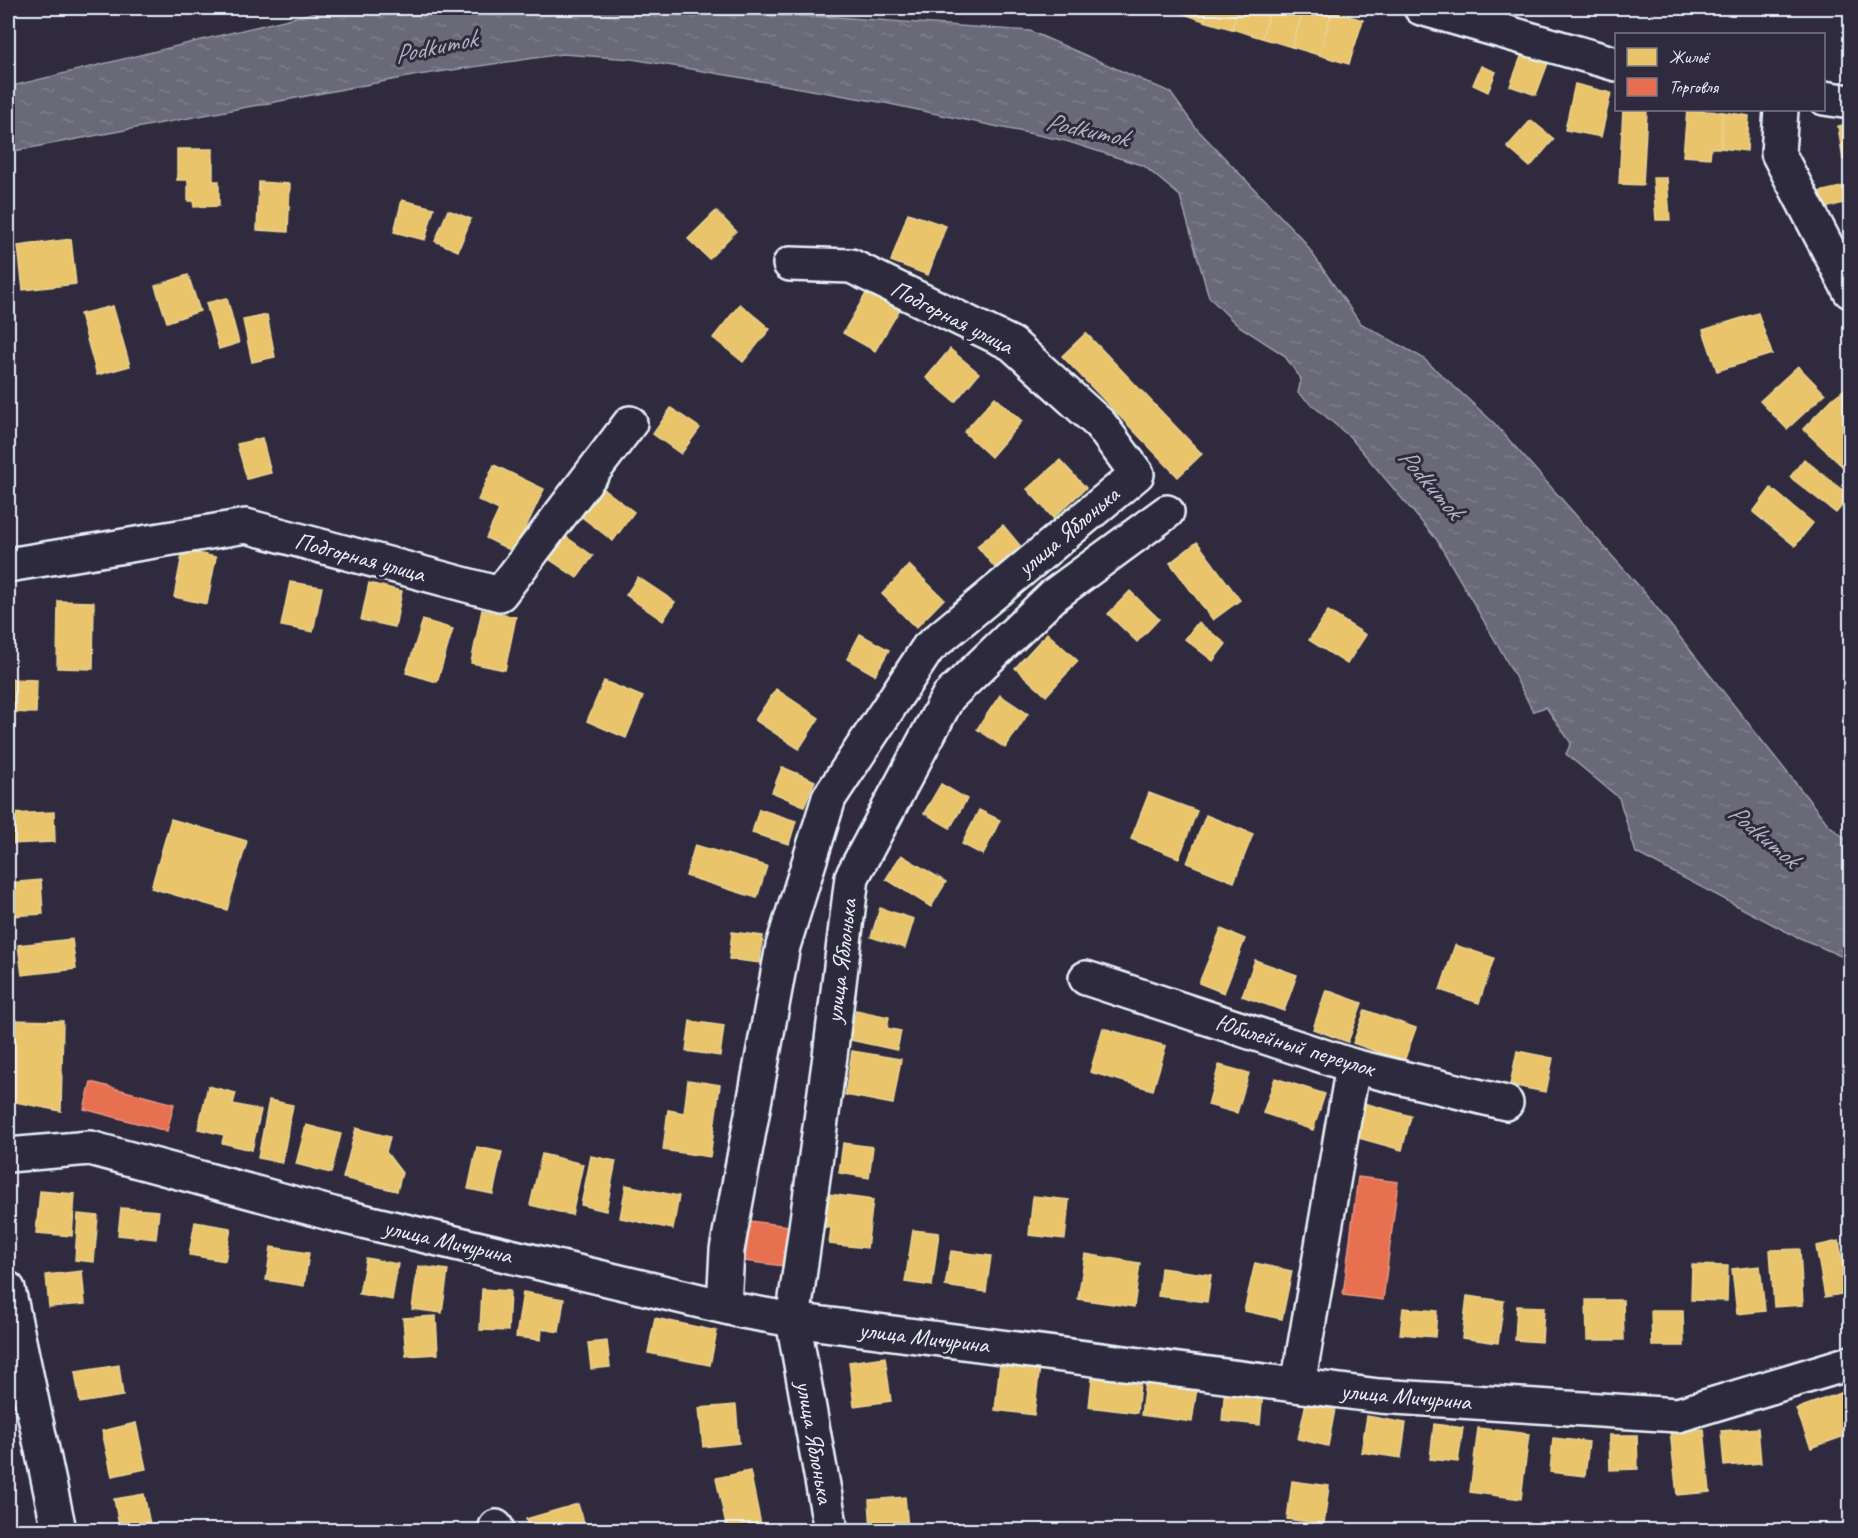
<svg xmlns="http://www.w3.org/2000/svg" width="1858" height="1538" viewBox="0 0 1858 1538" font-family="Caveat,sans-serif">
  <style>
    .water { fill: url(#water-ripples); stroke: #9c9fab; stroke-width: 1.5 }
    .homes { fill: #e9c46a; stroke: #e9d295; stroke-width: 1.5 }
    .shops { fill: #e76f51; stroke: #e79683; stroke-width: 1.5 }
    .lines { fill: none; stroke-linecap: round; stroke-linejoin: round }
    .minor-casing { stroke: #e8f1f8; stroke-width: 38 }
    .minor { stroke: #2f2a3d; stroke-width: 33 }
    .labels { text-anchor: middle; stroke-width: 6; stroke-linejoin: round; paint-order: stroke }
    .street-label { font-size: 24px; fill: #e8f1f8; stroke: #2f2a3d }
    .water-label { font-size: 26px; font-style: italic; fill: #afb4be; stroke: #2f2a3d }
  </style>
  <defs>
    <pattern id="water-ripples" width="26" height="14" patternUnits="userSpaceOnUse" patternTransform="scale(1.5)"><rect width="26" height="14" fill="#696978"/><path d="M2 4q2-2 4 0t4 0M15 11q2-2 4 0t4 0" fill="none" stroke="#7e7f8c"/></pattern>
  </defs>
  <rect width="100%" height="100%" fill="#2f2a3d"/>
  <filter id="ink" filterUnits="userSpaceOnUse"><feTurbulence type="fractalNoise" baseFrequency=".0167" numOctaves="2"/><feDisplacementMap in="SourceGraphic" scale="12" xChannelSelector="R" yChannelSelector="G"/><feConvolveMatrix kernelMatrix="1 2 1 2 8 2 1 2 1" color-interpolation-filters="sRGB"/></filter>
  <g filter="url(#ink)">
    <polygon class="water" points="333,8 684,8 711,14 836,17 1030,31 1170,92 1196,128 1303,240 1360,323 1423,358 1494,423 1645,593 1828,824 1850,843 1850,960 1791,934 1636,853 1619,798 1566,754 1571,743 1546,707 1533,711 1503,654 1437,540 1350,437 1298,393 1301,379 1284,355 1236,324 1209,297 1180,196 1144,166 1066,141 885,103 732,76 632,59 562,54 418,75 8,152 8,87"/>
    <g class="homes">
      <polygon points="1168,8 1208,8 1204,21"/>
      <polygon points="1208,8 1238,8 1232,29 1204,21"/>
      <polygon points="1238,8 1271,8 1262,38 1232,29"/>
      <polygon points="1271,8 1304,8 1292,47 1262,38"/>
      <polygon points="1304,8 1332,11 1319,55 1292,47"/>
      <polygon points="1332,11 1363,20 1349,64 1319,55"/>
      <polygon points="1522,54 1548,63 1536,95 1510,86"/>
      <polygon points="1481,66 1496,72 1488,92 1473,85"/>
      <polygon points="1575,84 1611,93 1601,137 1565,130"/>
      <polygon points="1623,110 1647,110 1643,185 1619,184"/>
      <polygon points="1687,110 1723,112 1721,148 1711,148 1710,158 1683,156"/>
      <polygon points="1723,112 1749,116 1747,151 1721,148"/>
      <polygon points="1531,120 1554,139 1530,167 1507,147"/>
      <polygon points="1850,124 1850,159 1843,160 1838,126"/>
      <polygon points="177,149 213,149 213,181 219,181 219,206 194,207 193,201 188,201 188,180 177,180"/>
      <polygon points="1653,178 1667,178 1670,220 1656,220"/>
      <polygon points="259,182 290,184 288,232 257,230"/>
      <polygon points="1850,185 1850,201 1815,211 1810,194"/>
      <polygon points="402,200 434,208 425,240 394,232"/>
      <polygon points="448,210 471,219 458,251 435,241"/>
      <polygon points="716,211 736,231 709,259 688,239"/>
      <polygon points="908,213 946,226 928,275 891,261"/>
      <polygon points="71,239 76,284 23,290 18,246"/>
      <polygon points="188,275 200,311 167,322 155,286"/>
      <polygon points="871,285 903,304 875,351 843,333"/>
      <polygon points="227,298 239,343 219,349 206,303"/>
      <polygon points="740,304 770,329 743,362 713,338"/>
      <polygon points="113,306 130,366 97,375 80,314"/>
      <polygon points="1758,313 1772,354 1717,371 1703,330"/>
      <polygon points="267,315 275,357 252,362 243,320"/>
      <polygon points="1086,333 1202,454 1178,477 1062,356"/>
      <polygon points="950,349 979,373 955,402 926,378"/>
      <polygon points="1798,366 1825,394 1787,429 1760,401"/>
      <polygon points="1850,385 1850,461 1844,468 1803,429 1833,398"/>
      <polygon points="995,397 1022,421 991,457 964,432"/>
      <polygon points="671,408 700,428 681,454 653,434"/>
      <polygon points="262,438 271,473 247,479 237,444"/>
      <polygon points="1804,459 1850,496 1836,513 1790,477"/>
      <polygon points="1060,460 1086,488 1053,518 1027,489"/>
      <polygon points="494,465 544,489 514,552 486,538 499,510 478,500"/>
      <polygon points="600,486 634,512 613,541 578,514"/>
      <polygon points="1771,488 1813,523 1795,546 1753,512"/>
      <polygon points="1003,525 1022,548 996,569 977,546"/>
      <polygon points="562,534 593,556 577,578 546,557"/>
      <polygon points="1197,542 1240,600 1213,620 1170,563"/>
      <polygon points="183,550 216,557 207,604 174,597"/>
      <polygon points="909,565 944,599 916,628 882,594"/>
      <polygon points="638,577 675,602 663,621 626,595"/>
      <polygon points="290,582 322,587 313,632 281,626"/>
      <polygon points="369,583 402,591 395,627 361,620"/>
      <polygon points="1130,591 1159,619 1137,642 1108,614"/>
      <polygon points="58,601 94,602 93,669 57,668"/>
      <polygon points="482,610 516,617 505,670 471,663"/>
      <polygon points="1328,611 1366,635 1347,664 1309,640"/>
      <polygon points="423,620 453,629 437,682 406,673"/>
      <polygon points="1198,622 1226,644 1213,661 1185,639"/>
      <polygon points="1047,633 1078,661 1046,696 1015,668"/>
      <polygon points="860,634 889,650 875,675 847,659"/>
      <polygon points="8,679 37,680 36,713 8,712"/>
      <polygon points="604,681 643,697 626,738 587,721"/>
      <polygon points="776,689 819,718 799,749 755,720"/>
      <polygon points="1000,695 1028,714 1005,748 977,729"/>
      <polygon points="782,767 815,781 804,806 772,792"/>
      <polygon points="941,784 967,799 950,828 924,813"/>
      <polygon points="1149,793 1197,811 1179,858 1131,839"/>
      <polygon points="759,809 796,821 789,844 752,833"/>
      <polygon points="979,810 1000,820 983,855 962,844"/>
      <polygon points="54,812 55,842 8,844 8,814"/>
      <polygon points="1206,815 1253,834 1234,882 1187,863"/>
      <polygon points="171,819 247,841 227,910 151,888"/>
      <polygon points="695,845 767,866 757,898 686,876"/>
      <polygon points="901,855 946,882 931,907 886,879"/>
      <polygon points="41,880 43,914 8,916 8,883"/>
      <polygon points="880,908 914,919 905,948 871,937"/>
      <polygon points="1221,929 1245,939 1224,993 1199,983"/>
      <polygon points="732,932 763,936 760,963 729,959"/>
      <polygon points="72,939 76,969 22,975 18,945"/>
      <polygon points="1455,945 1494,958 1479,1003 1440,990"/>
      <polygon points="1255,960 1297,975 1284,1011 1242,996"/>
      <polygon points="1326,990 1362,1003 1348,1042 1313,1029"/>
      <polygon points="856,1010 889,1017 887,1028 901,1031 897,1050 850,1040"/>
      <polygon points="1365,1010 1416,1028 1404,1061 1353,1043"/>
      <polygon points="8,1020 63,1021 61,1111 10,1101"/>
      <polygon points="690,1021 724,1026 720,1056 686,1051"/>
      <polygon points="1103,1028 1166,1046 1153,1090 1090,1072"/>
      <polygon points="852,1051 901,1059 893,1104 845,1095"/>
      <polygon points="1517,1051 1553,1058 1546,1092 1510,1085"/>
      <polygon points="1219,1065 1249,1073 1237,1113 1208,1105"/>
      <polygon points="1275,1078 1325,1094 1313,1130 1263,1113"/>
      <polygon points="688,1080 720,1085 710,1157 663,1150 668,1110 684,1113"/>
      <polygon points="208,1086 236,1093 233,1104 261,1110 252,1150 222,1143 224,1135 198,1129"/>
      <polygon points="269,1100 293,1105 282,1163 258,1158"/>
      <polygon points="1364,1103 1411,1116 1402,1150 1355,1137"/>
      <polygon points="306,1125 341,1134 331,1173 296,1164"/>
      <polygon points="356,1128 390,1137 386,1152 402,1173 397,1191 343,1178"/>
      <polygon points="843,1143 873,1147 869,1178 839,1173"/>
      <polygon points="477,1147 502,1152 493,1194 468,1189"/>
      <polygon points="542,1154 583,1164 572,1215 530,1205"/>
      <polygon points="591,1156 616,1161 606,1211 581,1205"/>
      <polygon points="626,1185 679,1196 673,1229 620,1218"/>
      <polygon points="40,1191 75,1194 72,1236 36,1233"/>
      <polygon points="821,1193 873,1200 867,1248 829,1244 831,1228 817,1226"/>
      <polygon points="1033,1196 1069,1200 1065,1239 1029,1235"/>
      <polygon points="121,1208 159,1211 156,1239 118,1235"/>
      <polygon points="78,1214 98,1216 94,1262 75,1260"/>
      <polygon points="195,1222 231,1228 225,1261 189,1255"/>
      <polygon points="913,1230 939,1233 932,1286 905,1282"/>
      <polygon points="1839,1241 1848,1293 1825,1297 1816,1246"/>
      <polygon points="271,1247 309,1253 304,1286 266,1280"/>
      <polygon points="1800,1249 1803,1305 1774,1307 1770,1250"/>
      <polygon points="951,1251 991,1256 986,1292 945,1286"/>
      <polygon points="1085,1254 1140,1263 1134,1307 1078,1299"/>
      <polygon points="366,1258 398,1264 392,1300 359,1294"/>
      <polygon points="1255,1263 1292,1271 1282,1319 1244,1311"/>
      <polygon points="1692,1265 1728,1266 1727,1301 1691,1300"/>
      <polygon points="418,1266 448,1270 442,1313 412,1309"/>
      <polygon points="1760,1266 1765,1311 1737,1314 1732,1269"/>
      <polygon points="1161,1268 1211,1275 1207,1302 1158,1296"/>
      <polygon points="82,1271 85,1304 49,1307 46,1275"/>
      <polygon points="482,1289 510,1291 508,1331 480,1330"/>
      <polygon points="523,1292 564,1299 559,1332 542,1329 541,1340 516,1337"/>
      <polygon points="1467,1296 1504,1301 1498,1343 1462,1338"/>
      <polygon points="1586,1300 1623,1300 1624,1340 1587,1340"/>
      <polygon points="1517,1306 1544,1307 1542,1342 1515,1340"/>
      <polygon points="1403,1308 1437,1311 1435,1337 1400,1334"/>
      <polygon points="1651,1310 1683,1310 1684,1346 1652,1346"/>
      <polygon points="436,1316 438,1354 406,1356 403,1318"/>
      <polygon points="655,1318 717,1331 710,1365 648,1353"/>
      <polygon points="607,1341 610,1367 591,1369 588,1343"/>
      <polygon points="885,1357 891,1401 854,1406 849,1362"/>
      <polygon points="1000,1362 1040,1366 1034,1415 995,1410"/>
      <polygon points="119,1365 123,1396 80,1403 75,1372"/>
      <polygon points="1093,1369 1141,1374 1137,1413 1089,1407"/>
      <polygon points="1146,1374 1198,1381 1192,1422 1141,1415"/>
      <polygon points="1225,1387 1263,1391 1260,1425 1222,1421"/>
      <polygon points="1843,1392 1850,1413 1850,1434 1811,1448 1796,1409"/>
      <polygon points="1306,1403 1335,1409 1328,1446 1298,1439"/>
      <polygon points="736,1405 739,1443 703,1447 699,1408"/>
      <polygon points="1367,1416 1406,1423 1401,1458 1361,1452"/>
      <polygon points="136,1423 146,1469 112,1476 102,1431"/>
      <polygon points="1434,1424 1463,1428 1458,1462 1430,1459"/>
      <polygon points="1478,1428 1529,1434 1521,1499 1470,1492"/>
      <polygon points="1758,1428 1761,1463 1724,1466 1721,1431"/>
      <polygon points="1704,1429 1710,1492 1677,1495 1670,1431"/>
      <polygon points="1609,1435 1637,1435 1638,1469 1610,1470"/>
      <polygon points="1553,1438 1589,1442 1585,1476 1550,1472"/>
      <polygon points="750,1471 762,1530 727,1530 716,1478"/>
      <polygon points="1292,1481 1329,1486 1324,1524 1287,1519"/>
      <polygon points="144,1494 151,1530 120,1530 114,1499"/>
      <polygon points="905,1497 908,1527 871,1530 869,1500"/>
      <polygon points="578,1504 586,1530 529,1530 526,1519"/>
    </g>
    <g class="shops">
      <polygon points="91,1082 174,1104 167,1131 84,1109"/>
      <polygon points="1358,1177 1398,1182 1383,1300 1343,1295"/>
      <polygon points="750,1221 797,1227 791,1267 745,1261"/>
    </g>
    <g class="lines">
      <defs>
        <g id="minor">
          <polyline points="1421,8 1616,64"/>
          <polyline points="1824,98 1850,102"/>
          <polyline points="1781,110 1778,153 1850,291"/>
          <polyline points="8,565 246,526 500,594 630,423"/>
          <polyline points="1086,978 1353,1066 1506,1103"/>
          <polyline points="8,1155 90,1148 333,1214 742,1311 793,1320 1379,1396 1678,1415 1850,1363"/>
          <polyline points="8,1289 59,1530"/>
          <polyline points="724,1306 727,1250 783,946 829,798 928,648 1137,474 1100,424 1012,344 851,266 790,264"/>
          <polyline points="1298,1385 1353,1066"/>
          <polyline points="496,1527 497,1530"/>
          <polyline points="831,1530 793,1320 830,1056 852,877 948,697 1054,595 1167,512"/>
        </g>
      </defs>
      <use href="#minor" class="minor-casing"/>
      <use href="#minor" class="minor"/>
    </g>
  </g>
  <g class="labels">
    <g class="street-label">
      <text transform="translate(952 317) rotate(27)" y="8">Подгорная улица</text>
      <text transform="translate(1068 531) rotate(-40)" y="8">улица Яблонька</text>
      <text transform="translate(360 557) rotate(15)" y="8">Подгорная улица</text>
      <text transform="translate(841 961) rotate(-83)" y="8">улица Яблонька</text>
      <text transform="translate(1295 1045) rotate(17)" y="8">Юбилейный переулок</text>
      <text transform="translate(448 1241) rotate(13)" y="8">улица Мичурина</text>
      <text transform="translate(924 1337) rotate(7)" y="8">улица Мичурина</text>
      <text transform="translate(1406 1396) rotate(5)" y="8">улица Мичурина</text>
      <text transform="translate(815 1442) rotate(80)" y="8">улица Яблонька</text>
    </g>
    <g class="water-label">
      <text transform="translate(435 46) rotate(-12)" y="9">Podkumok</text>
      <text transform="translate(1087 129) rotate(12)" y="9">Podkumok</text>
      <text transform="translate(1431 483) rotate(49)" y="9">Podkumok</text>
      <text transform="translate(1764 835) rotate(40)" y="9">Podkumok</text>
    </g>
  </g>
  <rect width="1858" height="1538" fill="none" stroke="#2f2a3d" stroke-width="30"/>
  <rect x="15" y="15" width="1828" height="1508" fill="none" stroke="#e8f1f8" stroke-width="2" filter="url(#ink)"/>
  <rect x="1615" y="33" width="210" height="78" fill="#2f2a3d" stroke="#797a88" stroke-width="1.5"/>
  <rect x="1627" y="48" width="30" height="18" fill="#e9c46a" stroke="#797a88" stroke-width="1.5"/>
  <text x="1669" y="63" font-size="18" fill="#e8f1f8">Жильё</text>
  <rect x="1627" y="78" width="30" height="18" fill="#e76f51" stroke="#797a88" stroke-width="1.5"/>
  <text x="1669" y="93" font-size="18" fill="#e8f1f8">Торговля</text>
</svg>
